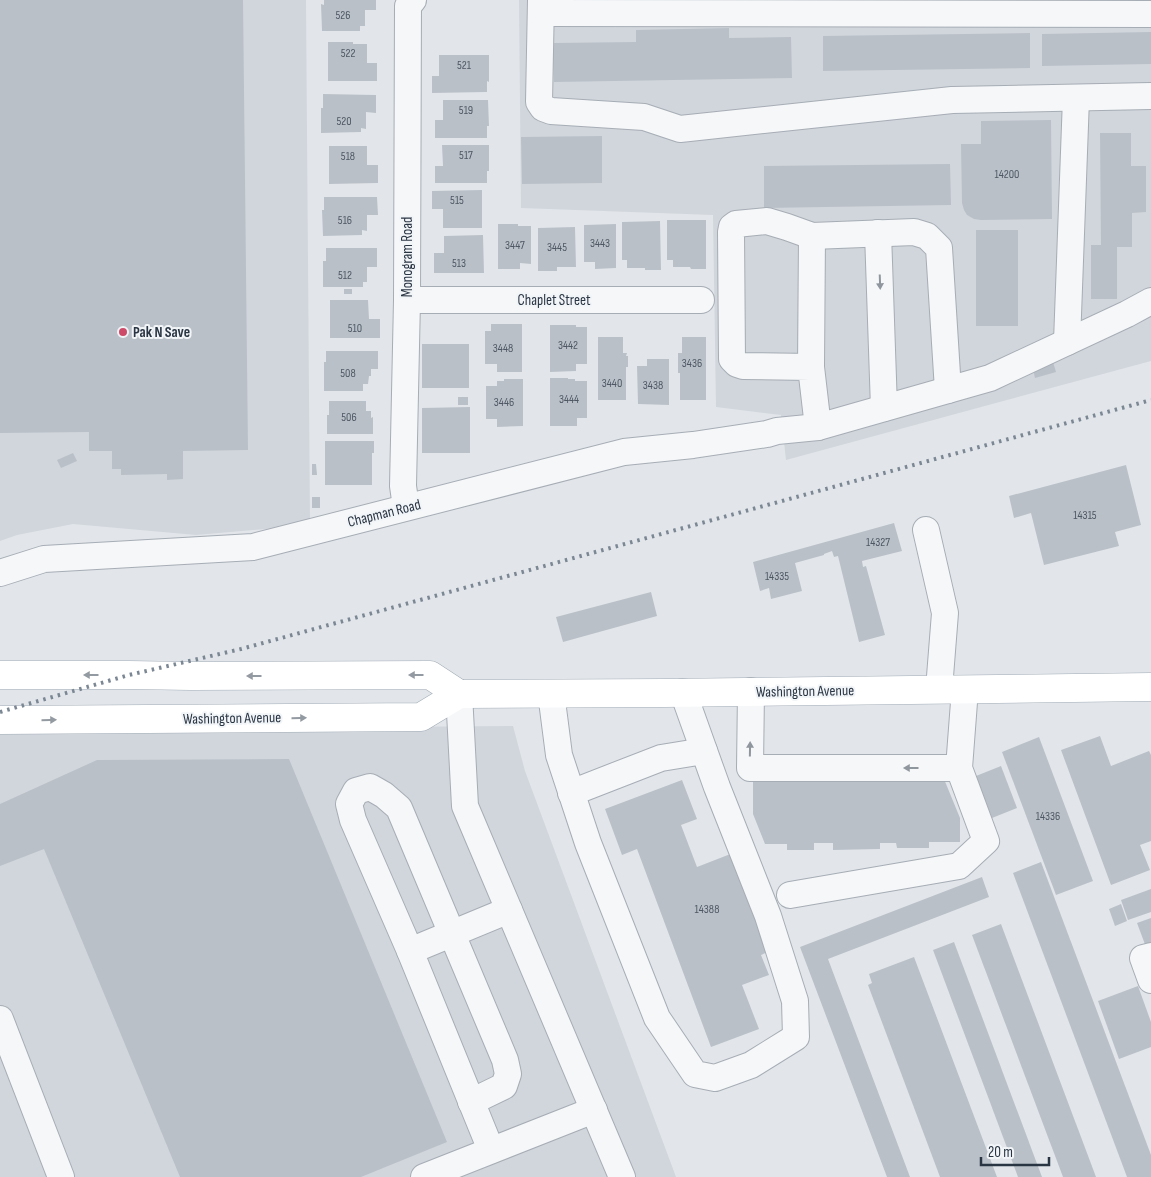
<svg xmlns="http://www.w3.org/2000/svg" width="1151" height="1177" viewBox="0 0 1151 1177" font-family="'Sofia Sans Condensed',sans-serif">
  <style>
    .built { fill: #d1d6dc }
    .building { fill: #bac0c8 }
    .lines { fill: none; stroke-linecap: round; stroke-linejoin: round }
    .minor-casing { stroke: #a7adb5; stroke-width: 28 }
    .major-casing { stroke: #a2acb6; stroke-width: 29 }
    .minor { stroke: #f5f7f9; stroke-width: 26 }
    .major { stroke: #fff; stroke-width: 28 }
    .rail { stroke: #7c8794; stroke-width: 4; stroke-dasharray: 2.5 5; stroke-linecap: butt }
    .oneway { fill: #90969e }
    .oneway2 { fill: #949aa1 }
    .poi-dot { fill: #cd4a68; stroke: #f2f5f8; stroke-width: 2 }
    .labels { text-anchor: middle; stroke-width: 4; stroke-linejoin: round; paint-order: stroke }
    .number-label { font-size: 12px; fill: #4e5864 }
    .street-label { font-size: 15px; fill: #2a3543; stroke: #f2f5f8 }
    .poi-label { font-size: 15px; font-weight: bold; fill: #2a3543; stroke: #f2f5f8; text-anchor: start }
  </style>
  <rect width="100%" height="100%" fill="#e2e6eb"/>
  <g class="built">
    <polygon points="0,0 306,0 310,525 196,535 73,524 17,535 0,541"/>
    <polygon points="519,0 1151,0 1151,361 786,460 781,415 716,407 713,215 521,208"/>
    <polygon points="513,726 525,771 676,1177 0,1177 0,730"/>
  </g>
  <g class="building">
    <polygon points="0,0 243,0 248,450 183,451 183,479 167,480 167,474 121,475 121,469 112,469 112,451 89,451 89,432 0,433"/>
    <polygon points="324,0 376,0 376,10 365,10 365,26 360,26 360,31 322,31 321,4 324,5"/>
    <polygon points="729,28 729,38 791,37 792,78 554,82 553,43 636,42 636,30"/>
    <polygon points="1151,32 1151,64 1042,66 1042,34"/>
    <polygon points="1030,33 1030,68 823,71 823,36"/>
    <polygon points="328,42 353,42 353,44 367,44 367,63 377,63 377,81 328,81"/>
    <polygon points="439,55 489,55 489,82 487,81 487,92 432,93 432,76 439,76"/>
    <polygon points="323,94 376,95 376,113 366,112 366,129 361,128 361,132 321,133 321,108 323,108"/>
    <polygon points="443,100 488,100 489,126 487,126 487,138 435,138 435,120 443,120"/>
    <polygon points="1051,120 1052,219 981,220 974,219 967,215 964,210 962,203 961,144 981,144 981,121"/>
    <polygon points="1100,133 1131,133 1131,166 1146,166 1146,212 1132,213 1132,247 1117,247 1117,299 1091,299 1091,245 1101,245"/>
    <polygon points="602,136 602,183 522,184 521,137"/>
    <polygon points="442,145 489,145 489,171 487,171 487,183 435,183 435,166 443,166"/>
    <polygon points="329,146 367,146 367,165 378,165 378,183 329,184"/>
    <polygon points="950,164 951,205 764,208 764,166"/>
    <polygon points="482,190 482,228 443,228 443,209 432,209 432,191"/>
    <polygon points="324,197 377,197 378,215 367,215 367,231 362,230 362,235 323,236 322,210 324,210"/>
    <polygon points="667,220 706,220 706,269 691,269 690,267 673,267 673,260 667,260"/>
    <polygon points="660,221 661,270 645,270 645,268 627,268 627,260 622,260 622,222"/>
    <polygon points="498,224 518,224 518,226 531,226 531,264 520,263 520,269 498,269"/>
    <polygon points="616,224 616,268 595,269 595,262 584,262 584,225"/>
    <polygon points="575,227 576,267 557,267 557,271 538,271 538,228"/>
    <rect x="976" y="230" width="42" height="96"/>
    <polygon points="483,235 484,273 434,273 434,253 444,253 444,236"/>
    <polygon points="326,248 377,248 377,267 367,267 367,282 363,282 363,287 323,287 323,261 326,261"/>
    <rect x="344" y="289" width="8" height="5"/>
    <polygon points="330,300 368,300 369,319 380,319 380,338 330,338"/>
    <polygon points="491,324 522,324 522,372 497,372 497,364 485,364 485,331 491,331"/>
    <polygon points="550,325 576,325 576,327 587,327 587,364 576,364 576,371 550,372"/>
    <polygon points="598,337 623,337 623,353 627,353 626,356 628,356 628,367 626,367 626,400 598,400"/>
    <polygon points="682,337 706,337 706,400 680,400 680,373 678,373 678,353 682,353"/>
    <rect x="422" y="344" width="47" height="44"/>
    <polygon points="326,351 378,351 378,369 371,369 371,376 369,376 368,384 363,384 363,391 324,391 324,362 326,362"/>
    <polygon points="647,359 669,359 669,405 638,404 637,366 647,366"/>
    <polygon points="1053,362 1056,372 1035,378 1033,369"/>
    <polygon points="550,378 568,378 568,379 575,379 575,381 587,381 587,418 577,418 577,426 550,426"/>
    <polygon points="504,379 523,379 523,426 497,427 497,419 486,419 486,386 497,386 497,381 504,381"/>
    <rect x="458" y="397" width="10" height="8"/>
    <polygon points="329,401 366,401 366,411 371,411 371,418 373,417 373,434 327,434 327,415 329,415"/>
    <polygon points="470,407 470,453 422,453 422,408"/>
    <polygon points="325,441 374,441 374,453 372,453 372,485 325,485"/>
    <polygon points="73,453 77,461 61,468 57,460"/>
    <polygon points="312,464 316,464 317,475 312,475"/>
    <polygon points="1126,465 1141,525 1115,532 1119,546 1044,565 1031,513 1014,518 1009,496"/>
    <rect x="312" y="497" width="8" height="11"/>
    <polygon points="894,523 902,551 862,561 863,567 866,566 885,635 859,642 838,556 834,557 832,551 824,554 824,555 795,563 802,591 771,599 769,588 760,591 753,562"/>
    <polygon points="651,592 657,616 563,642 556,617"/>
    <polygon points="1100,736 1111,766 1149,751 1151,755 1151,841 1140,845 1150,870 1111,885 1061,750"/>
    <polygon points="1039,737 1093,881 1056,895 1002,752"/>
    <polygon points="289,759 447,1142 361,1177 180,1177 44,849 0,866 0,804 97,760"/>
    <polygon points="1001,766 1017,808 992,818 976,776"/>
    <polygon points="944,779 960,818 960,842 929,842 929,848 897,848 896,843 880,843 880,849 833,850 833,843 814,843 814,850 787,850 787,844 765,844 753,814 753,781"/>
    <polygon points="682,780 697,819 681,825 697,867 733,853 770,951 761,955 769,975 742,985 759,1029 711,1047 637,849 622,855 605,809"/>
    <polygon points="1041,862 1151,1155 1151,1177 1127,1177 1013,873"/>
    <polygon points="982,877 989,897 828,959 910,1177 887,1177 800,947"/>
    <polygon points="1151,889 1151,912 1128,920 1121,900"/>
    <polygon points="1121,904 1127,921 1115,926 1109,909"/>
    <polygon points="1151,918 1151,945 1146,947 1137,923"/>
    <polygon points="1001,924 1096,1177 1063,1177 972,935"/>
    <polygon points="954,942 1042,1177 1018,1177 933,950"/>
    <polygon points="914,957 997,1177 940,1177 868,985 872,983 869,974"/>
    <polygon points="1138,986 1151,1022 1151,1047 1119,1059 1098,1001"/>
  </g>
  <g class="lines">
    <defs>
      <g id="minor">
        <polyline points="541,0 539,102 543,108 551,111 644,117 680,129 952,100 1151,96"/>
        <polyline points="541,13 1151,14"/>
        <polyline points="878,233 884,408"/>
        <polyline points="407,300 701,300"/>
        <polyline points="1067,342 1076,98"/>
        <polyline points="811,367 812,236"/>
        <polyline points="818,427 811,367 743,366 737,364 732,359 731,232 732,227 736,224 767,221 787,227 812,236 914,232 927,236 939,248 948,390"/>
        <polyline points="406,507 403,486 407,300 408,6 413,0"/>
        <polyline points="926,530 945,613 939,689"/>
        <polyline points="0,573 44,559 253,547 624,452 693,445 767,434 777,431 818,427 990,378 1127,314 1151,301"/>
        <polyline points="751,691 750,768 959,768"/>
        <polyline points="551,693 559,755 588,843 657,1018 695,1074 715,1078 751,1065 796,1037 795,1001 768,916 717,787 683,692"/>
        <polyline points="459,694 465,806 622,1177"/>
        <polyline points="571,793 661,758 704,751"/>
        <polyline points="790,895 959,866 986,841 959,768 965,689"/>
        <polyline points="410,951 353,820 349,804 356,791 370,787 384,795 399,808 505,1060 508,1074 504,1086 471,1102"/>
        <polyline points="1151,956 1143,958 1151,980"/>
        <polyline points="0,1019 61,1177"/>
        <polyline points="491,1150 410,951 509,910"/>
        <polyline points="424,1177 594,1110"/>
      </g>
      <g id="major">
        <polyline points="0,675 129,675 191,676 430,675 459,694"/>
        <polyline points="0,720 421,717 459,694 665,693 1151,687"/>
      </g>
    </defs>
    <use href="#minor" class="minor-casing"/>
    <use href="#major" class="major-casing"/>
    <use href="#minor" class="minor"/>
    <use href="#major" class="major"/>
    <polyline class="rail" points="0,712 129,675 241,649 1151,400"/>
  </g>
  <defs><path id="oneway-solid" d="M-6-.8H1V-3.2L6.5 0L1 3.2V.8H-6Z" transform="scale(1.25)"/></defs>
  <g class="oneway">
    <use href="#oneway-solid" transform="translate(880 282) rotate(88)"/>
    <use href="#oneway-solid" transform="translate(750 749) rotate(-89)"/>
    <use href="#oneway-solid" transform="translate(911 768) rotate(-180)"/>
  </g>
  <g class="oneway2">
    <use href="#oneway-solid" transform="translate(91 675) rotate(180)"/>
    <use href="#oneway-solid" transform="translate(416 675) rotate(180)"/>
    <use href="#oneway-solid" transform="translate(254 676) rotate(180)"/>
    <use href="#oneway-solid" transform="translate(299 718) rotate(-1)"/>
    <use href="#oneway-solid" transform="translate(49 720) rotate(-1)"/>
  </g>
  <circle class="poi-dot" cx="123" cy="332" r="5"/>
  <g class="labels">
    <g class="number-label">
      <text x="343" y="19">526</text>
      <text x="348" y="57">522</text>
      <text x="464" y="69">521</text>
      <text x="466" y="114">519</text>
      <text x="344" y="125">520</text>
      <text x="466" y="159">517</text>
      <text x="348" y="160">518</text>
      <text x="1007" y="178">14200</text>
      <text x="457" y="204">515</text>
      <text x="345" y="224">516</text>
      <text x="600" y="247">3443</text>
      <text x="515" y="249">3447</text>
      <text x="557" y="251">3445</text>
      <text x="459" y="267">513</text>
      <text x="345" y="279">512</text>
      <text x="355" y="332">510</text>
      <text x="568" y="349">3442</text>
      <text x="503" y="352">3448</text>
      <text x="692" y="367">3436</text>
      <text x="348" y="377">508</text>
      <text x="612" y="387">3440</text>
      <text x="653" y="389">3438</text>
      <text x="569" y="403">3444</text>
      <text x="504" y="406">3446</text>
      <text x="349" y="421">506</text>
      <text x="1085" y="519">14315</text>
      <text x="878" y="546">14327</text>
      <text x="777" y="580">14335</text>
      <text x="1048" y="820">14336</text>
      <text x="707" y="913">14388</text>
    </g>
    <g class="street-label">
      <text transform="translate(407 257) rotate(-90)" y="5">Monogram Road</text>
      <text x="554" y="305">Chaplet Street</text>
      <text transform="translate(384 513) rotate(-14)" y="5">Chapman Road</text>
      <text transform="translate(805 691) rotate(-1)" y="5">Washington Avenue</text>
      <text transform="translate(232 718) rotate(-1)" y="5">Washington Avenue</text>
    </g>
    <g class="poi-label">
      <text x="133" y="337">Pak N Save</text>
    </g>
  </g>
  <path d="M981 1157v8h68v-8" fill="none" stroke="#2a3543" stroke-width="2.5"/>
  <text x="988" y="1157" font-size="15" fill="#2a3543" stroke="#f2f5f8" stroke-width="4" paint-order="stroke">20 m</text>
</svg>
